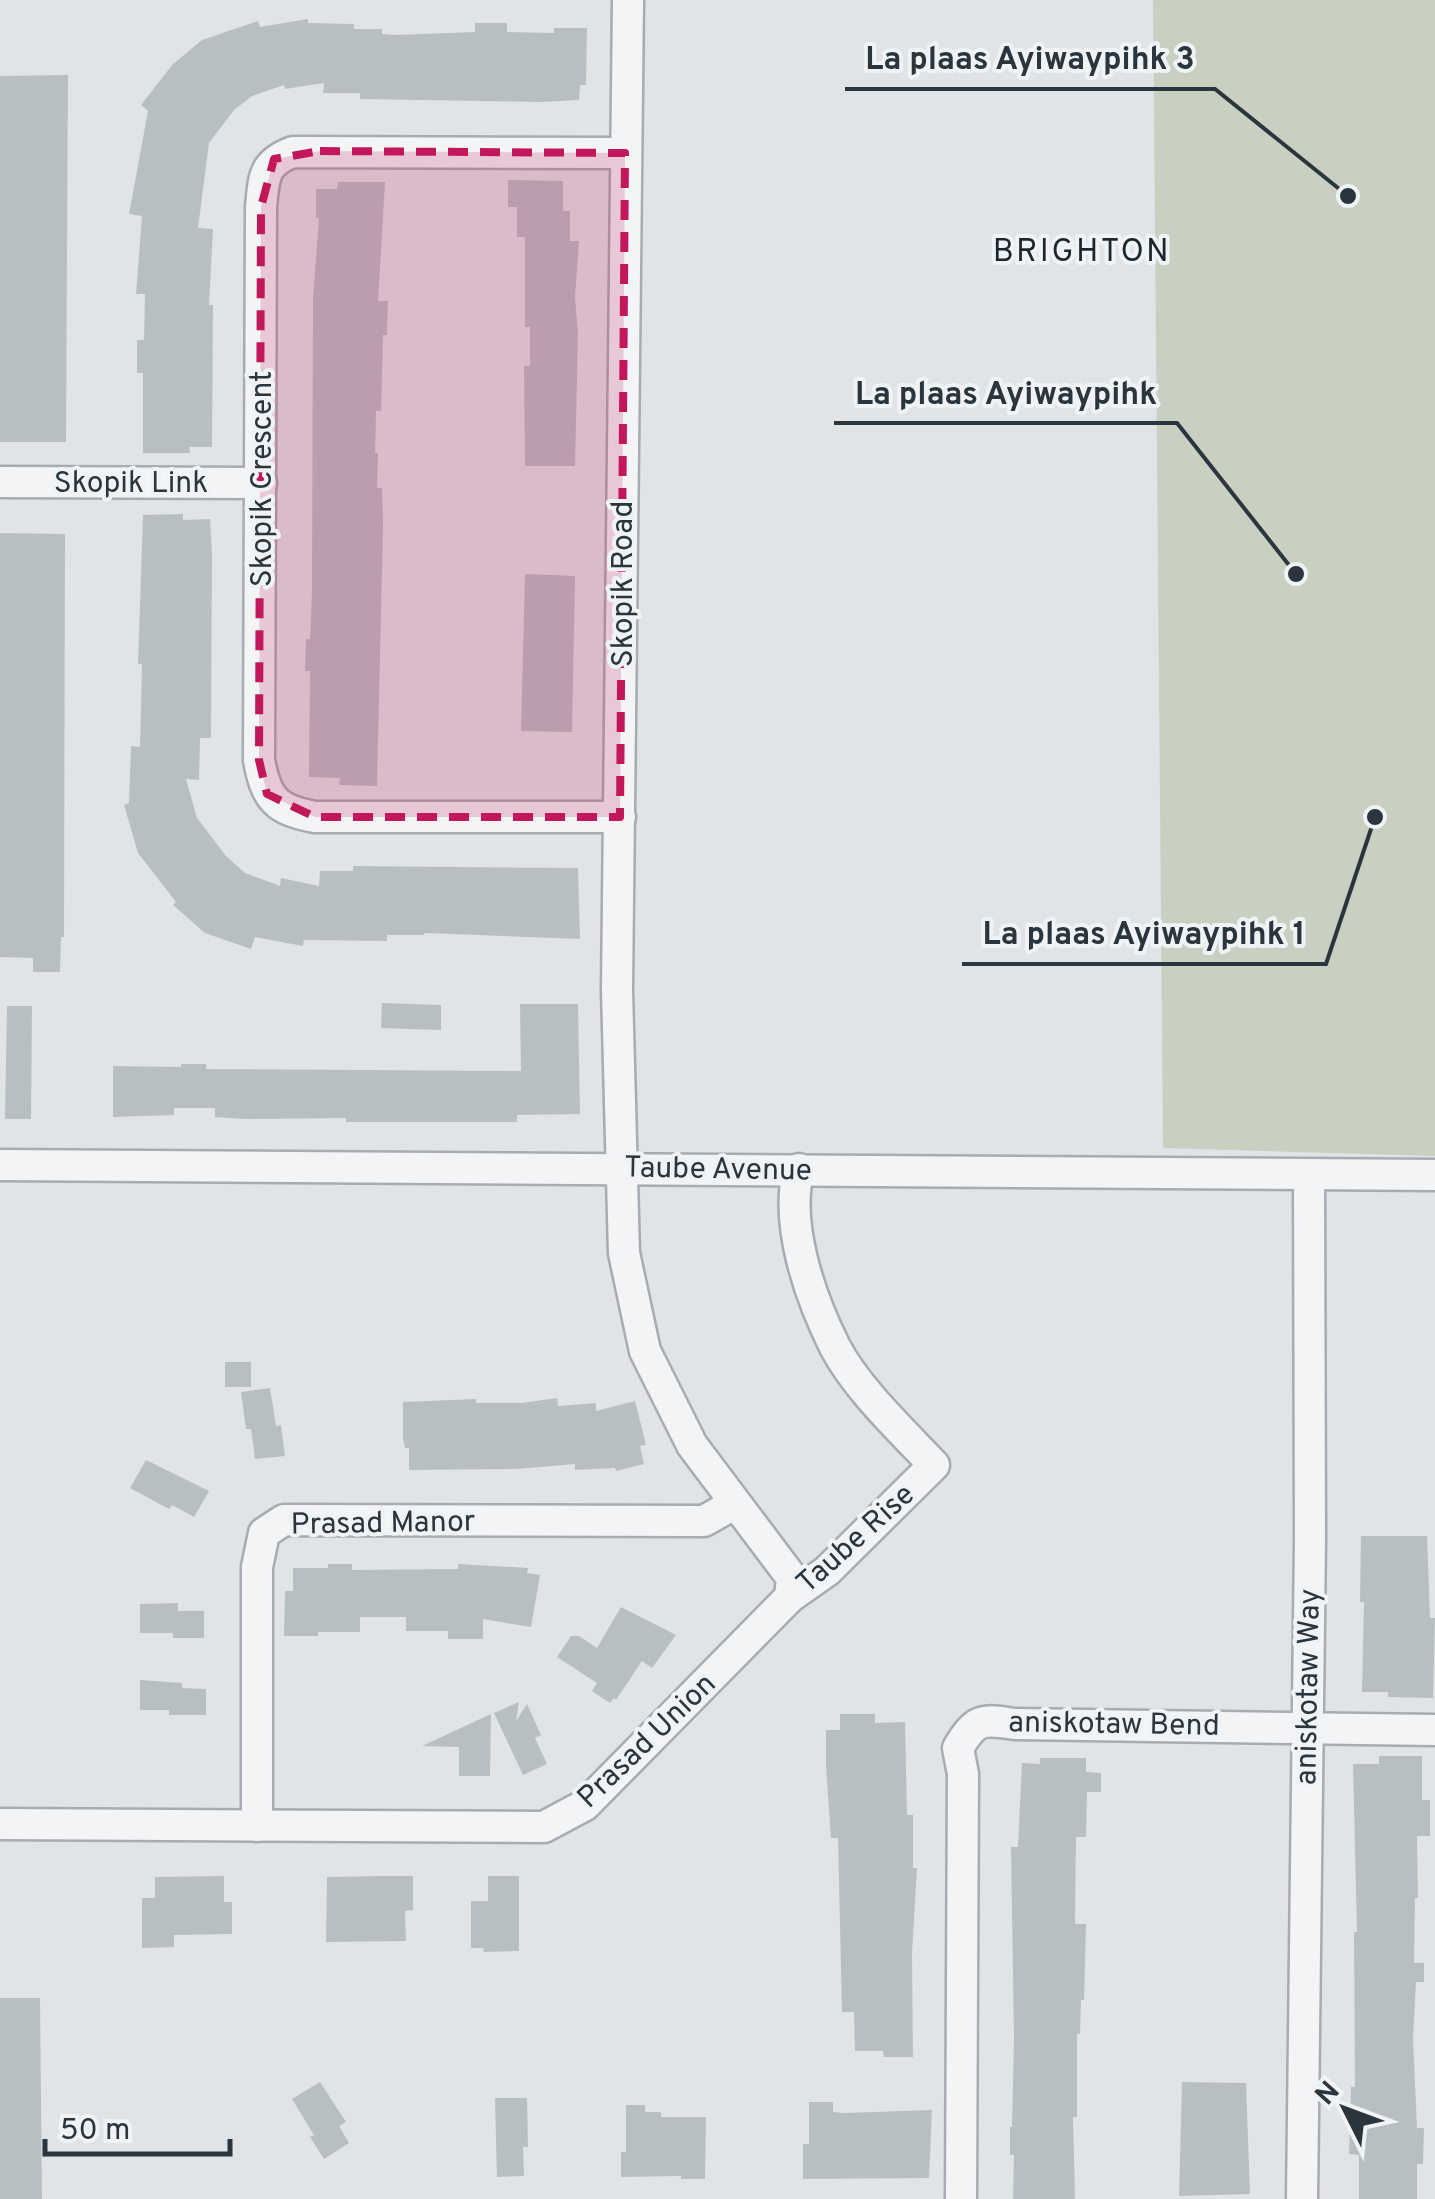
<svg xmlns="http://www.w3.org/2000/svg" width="1435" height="2199" viewBox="0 0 1435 2199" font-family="Overpass,sans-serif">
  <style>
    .green { fill: #c9d0c2 }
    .building { fill: #b8bfc3 }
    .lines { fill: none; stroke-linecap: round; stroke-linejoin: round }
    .street-casing { stroke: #a6acb1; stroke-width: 35 }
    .street { stroke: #f2f4f6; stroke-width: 30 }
    .marked { fill: #c2185b; fill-opacity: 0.2; stroke: #c2185b; stroke-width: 8; stroke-dasharray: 20 12; stroke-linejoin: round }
    .labels { text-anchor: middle; stroke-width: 8; stroke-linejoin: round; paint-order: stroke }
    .street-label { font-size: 30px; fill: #2a353d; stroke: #eff3f5 }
    .neighbourhood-label { font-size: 32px; letter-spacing: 2.5px; fill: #1c262e; stroke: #eff3f5 }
    .leader { fill: none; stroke: #2a353d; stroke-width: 4 }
    .callout-dot { fill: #2a353d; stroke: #eff3f5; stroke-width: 4 }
    .callout-label { font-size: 32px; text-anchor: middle; font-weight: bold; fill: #2a353d; stroke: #eff3f5; stroke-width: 8; stroke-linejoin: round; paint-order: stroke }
  </style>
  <rect width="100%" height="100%" fill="#e0e4e7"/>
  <polygon class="green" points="1153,0 1435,0 1435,1156 1163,1148"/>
  <g class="building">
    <polygon points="308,19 308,23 354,24 354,29 382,29 382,34 395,35 475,32 475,23 507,23 507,32 554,33 554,28 587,28 586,85 580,85 579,100 542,102 360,99 360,93 323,93 324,83 285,89 284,85 252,96 234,110 209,143 198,228 213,229 209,305 213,305 212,447 189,447 190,453 143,453 143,373 137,373 137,340 144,340 145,294 136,294 142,216 129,214 148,111 141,105 173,64 202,40 258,21 260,27"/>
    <polygon points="68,75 66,442 0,442 0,76"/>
    <polygon points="508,180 563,181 563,211 570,211 570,241 579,241 575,297 578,334 575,466 525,466 524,366 530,366 530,327 525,327 525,237 517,237 517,207 508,207"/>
    <polygon points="338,182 385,182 378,301 388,301 387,335 383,335 381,411 376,411 375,453 378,453 377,488 382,488 383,525 377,786 339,785 340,778 309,777 310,671 305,671 306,639 310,639 312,592 313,299 319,218 316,218 316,189 337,189"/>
    <polygon points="183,514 183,520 210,519 212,553 211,738 200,738 199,780 186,779 197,818 226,856 245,873 280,886 281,878 319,886 320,871 353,871 353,866 578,868 580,939 424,933 424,935 387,935 387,941 304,940 303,946 255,937 251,949 205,933 173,905 176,902 138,853 124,805 129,803 131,746 140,747 142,664 138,664 143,515"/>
    <polygon points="0,533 65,534 64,937 61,937 60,972 33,972 33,958 0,957"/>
    <polygon points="525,574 575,576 572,732 521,731"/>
    <polygon points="382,1003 441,1005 441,1030 381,1028"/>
    <polygon points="520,1004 578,1004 580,1114 517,1115 517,1122 346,1122 346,1118 245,1119 215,1117 215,1108 174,1108 174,1115 113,1117 113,1066 181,1067 181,1064 206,1064 206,1069 521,1071"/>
    <polygon points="7,1006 32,1006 31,1119 5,1119"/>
    <rect x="225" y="1362" width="26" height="25"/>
    <polygon points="270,1388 276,1426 281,1425 285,1456 255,1459 251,1429 246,1429 241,1392"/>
    <polygon points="557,1398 558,1406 596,1403 596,1411 635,1401 646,1445 640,1446 644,1464 616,1471 615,1468 575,1470 575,1464 517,1469 409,1470 409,1448 405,1448 403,1438 403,1402 476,1399 476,1403 522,1403"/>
    <polygon points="146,1460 209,1491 194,1517 172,1505 169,1509 130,1488"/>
    <polygon points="1361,1536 1427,1536 1430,1618 1435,1618 1433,1698 1388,1697 1388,1692 1362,1692 1364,1602 1360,1602"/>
    <polygon points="328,1564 352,1564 352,1570 458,1569 458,1564 528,1568 527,1573 540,1575 531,1627 483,1619 483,1639 448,1639 448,1631 406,1631 406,1617 360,1617 360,1632 318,1632 318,1636 284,1636 285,1591 293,1591 293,1568 328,1568"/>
    <polygon points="178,1603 178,1611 204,1611 204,1638 173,1638 173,1633 140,1633 140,1604"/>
    <polygon points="621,1607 676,1635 652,1668 642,1661 616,1700 614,1698 610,1703 592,1691 597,1683 557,1657 571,1636 579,1636 597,1648"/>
    <polygon points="140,1680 182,1683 182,1688 206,1689 206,1715 169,1715 169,1710 140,1710"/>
    <polygon points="519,1702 516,1721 527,1704 541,1735 535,1738 547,1764 523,1775 494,1713"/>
    <polygon points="491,1714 490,1776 459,1776 459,1747 422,1746"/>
    <polygon points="840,1714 875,1714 875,1723 905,1722 907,1815 913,1815 913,1868 917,1868 912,1953 913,2057 884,2057 883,2051 855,2051 854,2012 842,2012 838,1838 831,1838 826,1766 826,1730 840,1730"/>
    <polygon points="1379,1756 1422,1756 1422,1800 1430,1800 1430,1836 1417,1836 1418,1898 1415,1898 1414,1963 1424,1963 1424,1982 1416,1982 1413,2038 1417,2128 1424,2128 1423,2164 1417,2164 1417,2199 1359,2199 1359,2155 1349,2154 1351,2087 1355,2087 1354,1932 1357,1932 1353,1764 1379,1764"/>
    <polygon points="1040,1758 1086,1758 1086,1772 1101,1773 1101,1792 1087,1792 1086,1837 1076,1837 1075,1924 1086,1924 1084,2000 1081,2000 1080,2034 1077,2034 1077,2117 1073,2117 1075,2199 1013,2199 1014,2155 1010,2155 1010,2127 1012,2127 1014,2039 1011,1847 1018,1847 1022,1763 1040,1764"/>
    <polygon points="224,1876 224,1902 232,1902 232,1934 174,1935 174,1947 142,1948 142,1898 155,1898 155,1877"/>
    <polygon points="380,1876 413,1876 413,1910 405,1911 406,1941 326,1942 327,1877"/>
    <polygon points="488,1876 519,1876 519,1951 484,1952 483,1948 471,1948 471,1901 488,1901"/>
    <polygon points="0,1998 40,1998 42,2199 0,2199"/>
    <polygon points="320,2082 346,2122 339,2126 349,2143 324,2159 310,2137 314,2135 292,2099"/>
    <polygon points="1182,2082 1246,2083 1250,2194 1179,2196"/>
    <polygon points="495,2098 527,2098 528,2147 523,2147 524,2176 497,2177"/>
    <polygon points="809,2102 833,2102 833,2112 845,2113 932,2110 929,2178 803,2179 803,2144 809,2144"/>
    <polygon points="626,2105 645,2105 645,2112 661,2112 661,2117 706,2117 705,2179 681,2179 681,2176 621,2177 621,2152 626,2152"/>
  </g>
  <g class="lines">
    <defs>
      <g id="street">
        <polyline points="0,482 261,483"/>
        <path d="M620,817H315C276,810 266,799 259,760L261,207C264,177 263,163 293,152L625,153"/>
        <polyline points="0,1165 1435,1175"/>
        <path d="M790,1597L827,1571L934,1465C901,1430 857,1389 835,1347C810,1297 784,1223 799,1169"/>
        <polyline points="0,1824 544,1827 585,1805 790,1597 792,1578 692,1445 645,1351 624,1253 617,990 628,0"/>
        <polyline points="257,1826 257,1567 264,1533 284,1520 704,1521 734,1504"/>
        <path d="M961,2199L963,1774L958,1748C976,1718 982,1719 1015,1724L1435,1730"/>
        <polyline points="1302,2199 1310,1539 1309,1176"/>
      </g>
    </defs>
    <use href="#street" class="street-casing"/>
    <use href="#street" class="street"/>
  </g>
  <path class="marked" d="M320,151L625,153L620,817H315L267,794L259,760L261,207L274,159Z"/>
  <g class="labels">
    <g class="street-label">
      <text transform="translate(261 479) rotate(-90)" y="10">Skopik Crescent</text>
      <text x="131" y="492">Skopik Link</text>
      <text transform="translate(622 584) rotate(-90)" y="10">Skopik Road</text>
      <text transform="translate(718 1168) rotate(1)" y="10">Taube Avenue</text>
      <text transform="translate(383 1522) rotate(-1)" y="10">Prasad Manor</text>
      <text transform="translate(855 1538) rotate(-42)" y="10">Taube Rise</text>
      <text transform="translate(1307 1687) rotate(-89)" y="10">aniskotaw Way</text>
      <text transform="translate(1114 1723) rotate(1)" y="10">aniskotaw Bend</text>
      <text transform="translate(646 1740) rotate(-44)" y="10">Prasad Union</text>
    </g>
    <g class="neighbourhood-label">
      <text x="1082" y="261">BRIGHTON</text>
    </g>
  </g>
  <path class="leader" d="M1348 196L1215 89H845M1296 574L1177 423H834M1375 817L1326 964H962"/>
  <g class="callout-dot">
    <circle cx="1348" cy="196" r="10"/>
    <circle cx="1296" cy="574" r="10"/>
    <circle cx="1375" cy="817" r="10"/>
  </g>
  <g class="callout-label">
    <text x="1030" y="69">La plaas Ayiwaypihk 3</text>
    <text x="1006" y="404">La plaas Ayiwaypihk</text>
    <text x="1144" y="944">La plaas Ayiwaypihk 1</text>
  </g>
  <g transform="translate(1345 2109) rotate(312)" stroke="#eff3f5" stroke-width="8" paint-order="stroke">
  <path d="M0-8L18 38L0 25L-18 38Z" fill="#2a353d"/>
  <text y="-15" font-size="28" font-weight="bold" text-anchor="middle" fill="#2a353d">N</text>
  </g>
  <path d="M45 2139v15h185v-15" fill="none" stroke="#2a353d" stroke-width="5"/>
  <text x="60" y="2139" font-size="30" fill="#2a353d" stroke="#eff3f5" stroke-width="8" paint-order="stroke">50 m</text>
</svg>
